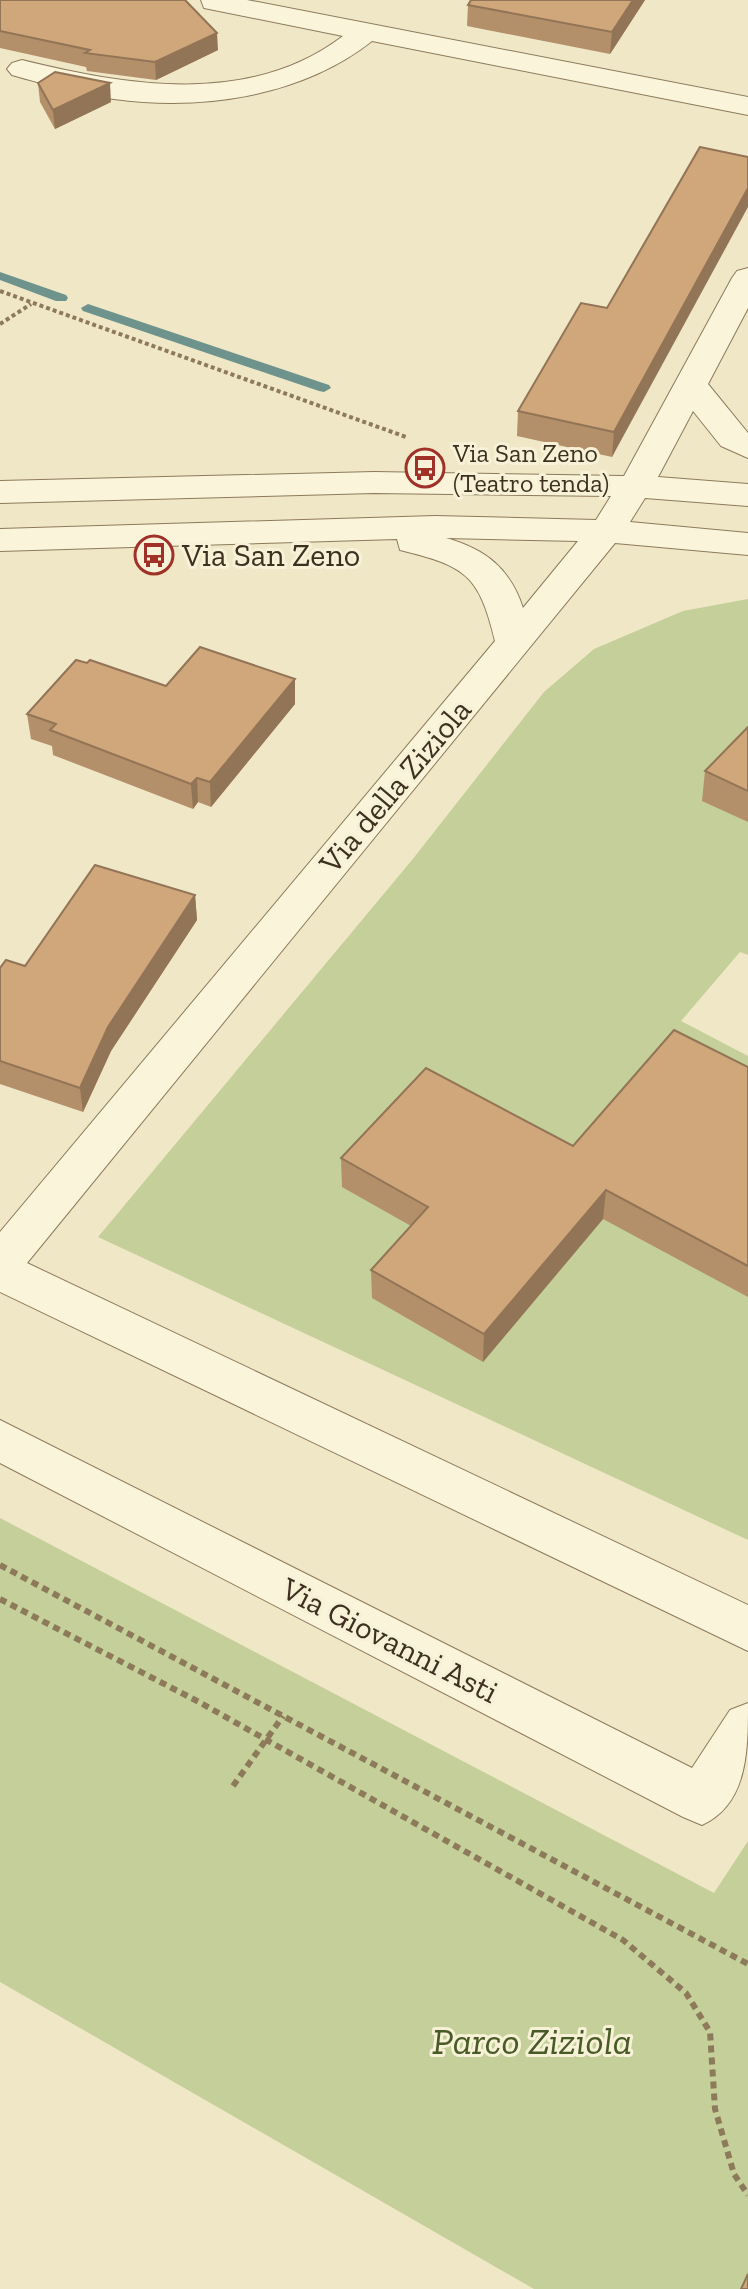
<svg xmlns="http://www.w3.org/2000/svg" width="748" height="2289" viewBox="0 0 748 2289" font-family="'Zilla Slab',serif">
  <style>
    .green { fill: #c5cf99 }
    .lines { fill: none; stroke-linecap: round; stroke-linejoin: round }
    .stream { fill: #6e938d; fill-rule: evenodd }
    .minor-casing { stroke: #8d7a5b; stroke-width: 2 }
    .path-far1 { stroke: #8d7a5b; stroke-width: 4; stroke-dasharray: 4 3; stroke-linecap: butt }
    .path { stroke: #8d7a5b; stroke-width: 6; stroke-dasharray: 7 5; stroke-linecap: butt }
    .minor { fill: #faf4db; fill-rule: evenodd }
    .wall { fill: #b38f6a }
    .shaded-wall { fill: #927456 }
    .building { fill: #d0a67b; stroke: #927456; stroke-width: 2 }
    .labels { text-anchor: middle; stroke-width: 6; stroke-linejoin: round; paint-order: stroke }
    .far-poi-label { font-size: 26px; fill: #3d301f; stroke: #f7f1d7; text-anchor: start }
    .poi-label { font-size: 32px; fill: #3d301f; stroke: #f7f1d7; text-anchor: start }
    .street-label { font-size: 32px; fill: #3d301f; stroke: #f7f1d7 }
    .near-park-label { font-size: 38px; font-style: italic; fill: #485a25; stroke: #f7f1d7 }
  </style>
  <rect width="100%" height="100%" fill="#f0e7c7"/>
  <g class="green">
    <polygon points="748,599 748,955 740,952 681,1021 748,1056 748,1540 98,1237 412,860 544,692 594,649 683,611"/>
    <polygon points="0,1518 714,1893 748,1841 748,2289 534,2289 0,1982"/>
  </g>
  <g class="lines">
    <g class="stream">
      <polygon points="0,272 66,295 68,298 66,301 56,301 0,280"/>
      <polygon points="88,304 329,385 331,388 324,392 319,391 83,311 81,308"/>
    </g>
    <defs>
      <g id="minor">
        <path d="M201,0H247L748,97V115L372,41C301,97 201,111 114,99C79,95 45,84 12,75L7,69L12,63L22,60C127,86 250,107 343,36L204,8Z"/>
        <path d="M748,268V308L708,384L748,433V458L721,446L693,411L658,477L748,484V506L645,498L630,522L748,533V555L615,543L27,1263L748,1605V1651L0,1292V1232L495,641C479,574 465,566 400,550L397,539L0,551V529L435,516L596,520L611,496L374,493L0,503V481L374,472L624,476L732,278L737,271ZM446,538L578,541L523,608C510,568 485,549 446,538Z"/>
        <path d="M0,1420L692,1768L730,1710L748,1703C748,1750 748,1804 702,1825L683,1817L0,1463Z"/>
      </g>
    </defs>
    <use href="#minor" class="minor-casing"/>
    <g class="path-far1">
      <polyline points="0,291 406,437"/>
      <polyline points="0,324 31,304"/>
    </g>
    <g class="path">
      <polyline points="0,1565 748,1964"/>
      <polyline points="0,1599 199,1702 623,1940 686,1993 710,2032 715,2109 734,2174 748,2195"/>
      <polyline points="233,1786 283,1716"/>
    </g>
    <use href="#minor" class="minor"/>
  </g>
  <g class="wall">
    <polygon points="0,0 218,50 156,80 87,71 86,67 0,48"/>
    <polygon points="645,0 610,54 467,26 468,5"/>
    <polygon points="38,83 111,102 55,129 40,102"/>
    <polygon points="748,157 612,457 517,436 518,411 607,308"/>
    <polygon points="166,686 295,704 211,807 198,802 193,809 53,755 52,746 31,739 27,714"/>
    <polygon points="748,727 748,822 702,801 705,771"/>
    <polygon points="195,895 197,920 111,1051 83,1112 0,1084 0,968 25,966"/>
    <polygon points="748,1067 748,1297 603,1219 483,1362 372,1298 371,1270 411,1226 342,1187 341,1158 573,1146"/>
  </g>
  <g class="shaded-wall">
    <polygon points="633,0 645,0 610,54 612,32"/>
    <polygon points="217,33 218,50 156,80 155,62"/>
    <polygon points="110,83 111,102 55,129 53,110"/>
    <polygon points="748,188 748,207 612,457 614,432"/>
    <polygon points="295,679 295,704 211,807 210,782"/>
    <polygon points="197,778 198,802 193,809 191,784"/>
    <polygon points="195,895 197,920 111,1051 83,1112 80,1088 108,1027"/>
    <polygon points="606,1190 603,1219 483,1362 484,1334"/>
  </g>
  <g class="building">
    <polygon points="0,0 185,0 217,33 155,62 85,53 90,50 0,31"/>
    <polygon points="471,0 633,0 612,32 468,5"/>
    <polygon points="55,72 110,83 53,110 38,83"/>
    <polygon points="700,147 748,157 748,188 614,432 518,411 581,303 607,308"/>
    <polygon points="200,647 295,679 210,782 197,778 191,784 50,730 56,724 27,714 76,660 87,663 90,660 166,686"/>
    <polygon points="748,727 748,791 705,771"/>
    <polygon points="95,865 195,895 108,1027 80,1088 0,1061 0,968 6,960 25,966"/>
    <polygon points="674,1030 748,1067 748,1266 606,1190 484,1334 371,1270 428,1207 341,1158 426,1068 573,1146"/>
    <polygon points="748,2274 748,2289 741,2289"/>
  </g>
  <defs>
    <symbol id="bus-ring" viewBox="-11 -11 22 22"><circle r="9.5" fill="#f7f1d7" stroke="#9f3128" stroke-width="1.5"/><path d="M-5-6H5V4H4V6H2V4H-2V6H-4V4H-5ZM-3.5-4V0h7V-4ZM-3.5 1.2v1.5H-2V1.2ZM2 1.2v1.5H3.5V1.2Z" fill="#9f3128"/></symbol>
  </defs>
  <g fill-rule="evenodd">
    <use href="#bus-ring" x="403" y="446" width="44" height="44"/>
    <use href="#bus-ring" x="132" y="533" width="44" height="44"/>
  </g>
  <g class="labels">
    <g class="far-poi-label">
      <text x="453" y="462">Via San Zeno<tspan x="453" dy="30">(Teatro tenda)</tspan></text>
    </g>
    <g class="poi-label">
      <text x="182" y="566">Via San Zeno</text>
    </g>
    <g class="street-label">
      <text transform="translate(395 786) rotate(-50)" y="11">Via della Ziziola</text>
      <text transform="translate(390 1640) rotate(27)" y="11">Via Giovanni Asti</text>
    </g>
    <g class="near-park-label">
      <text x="532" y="2054">Parco Ziziola</text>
    </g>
  </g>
</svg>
